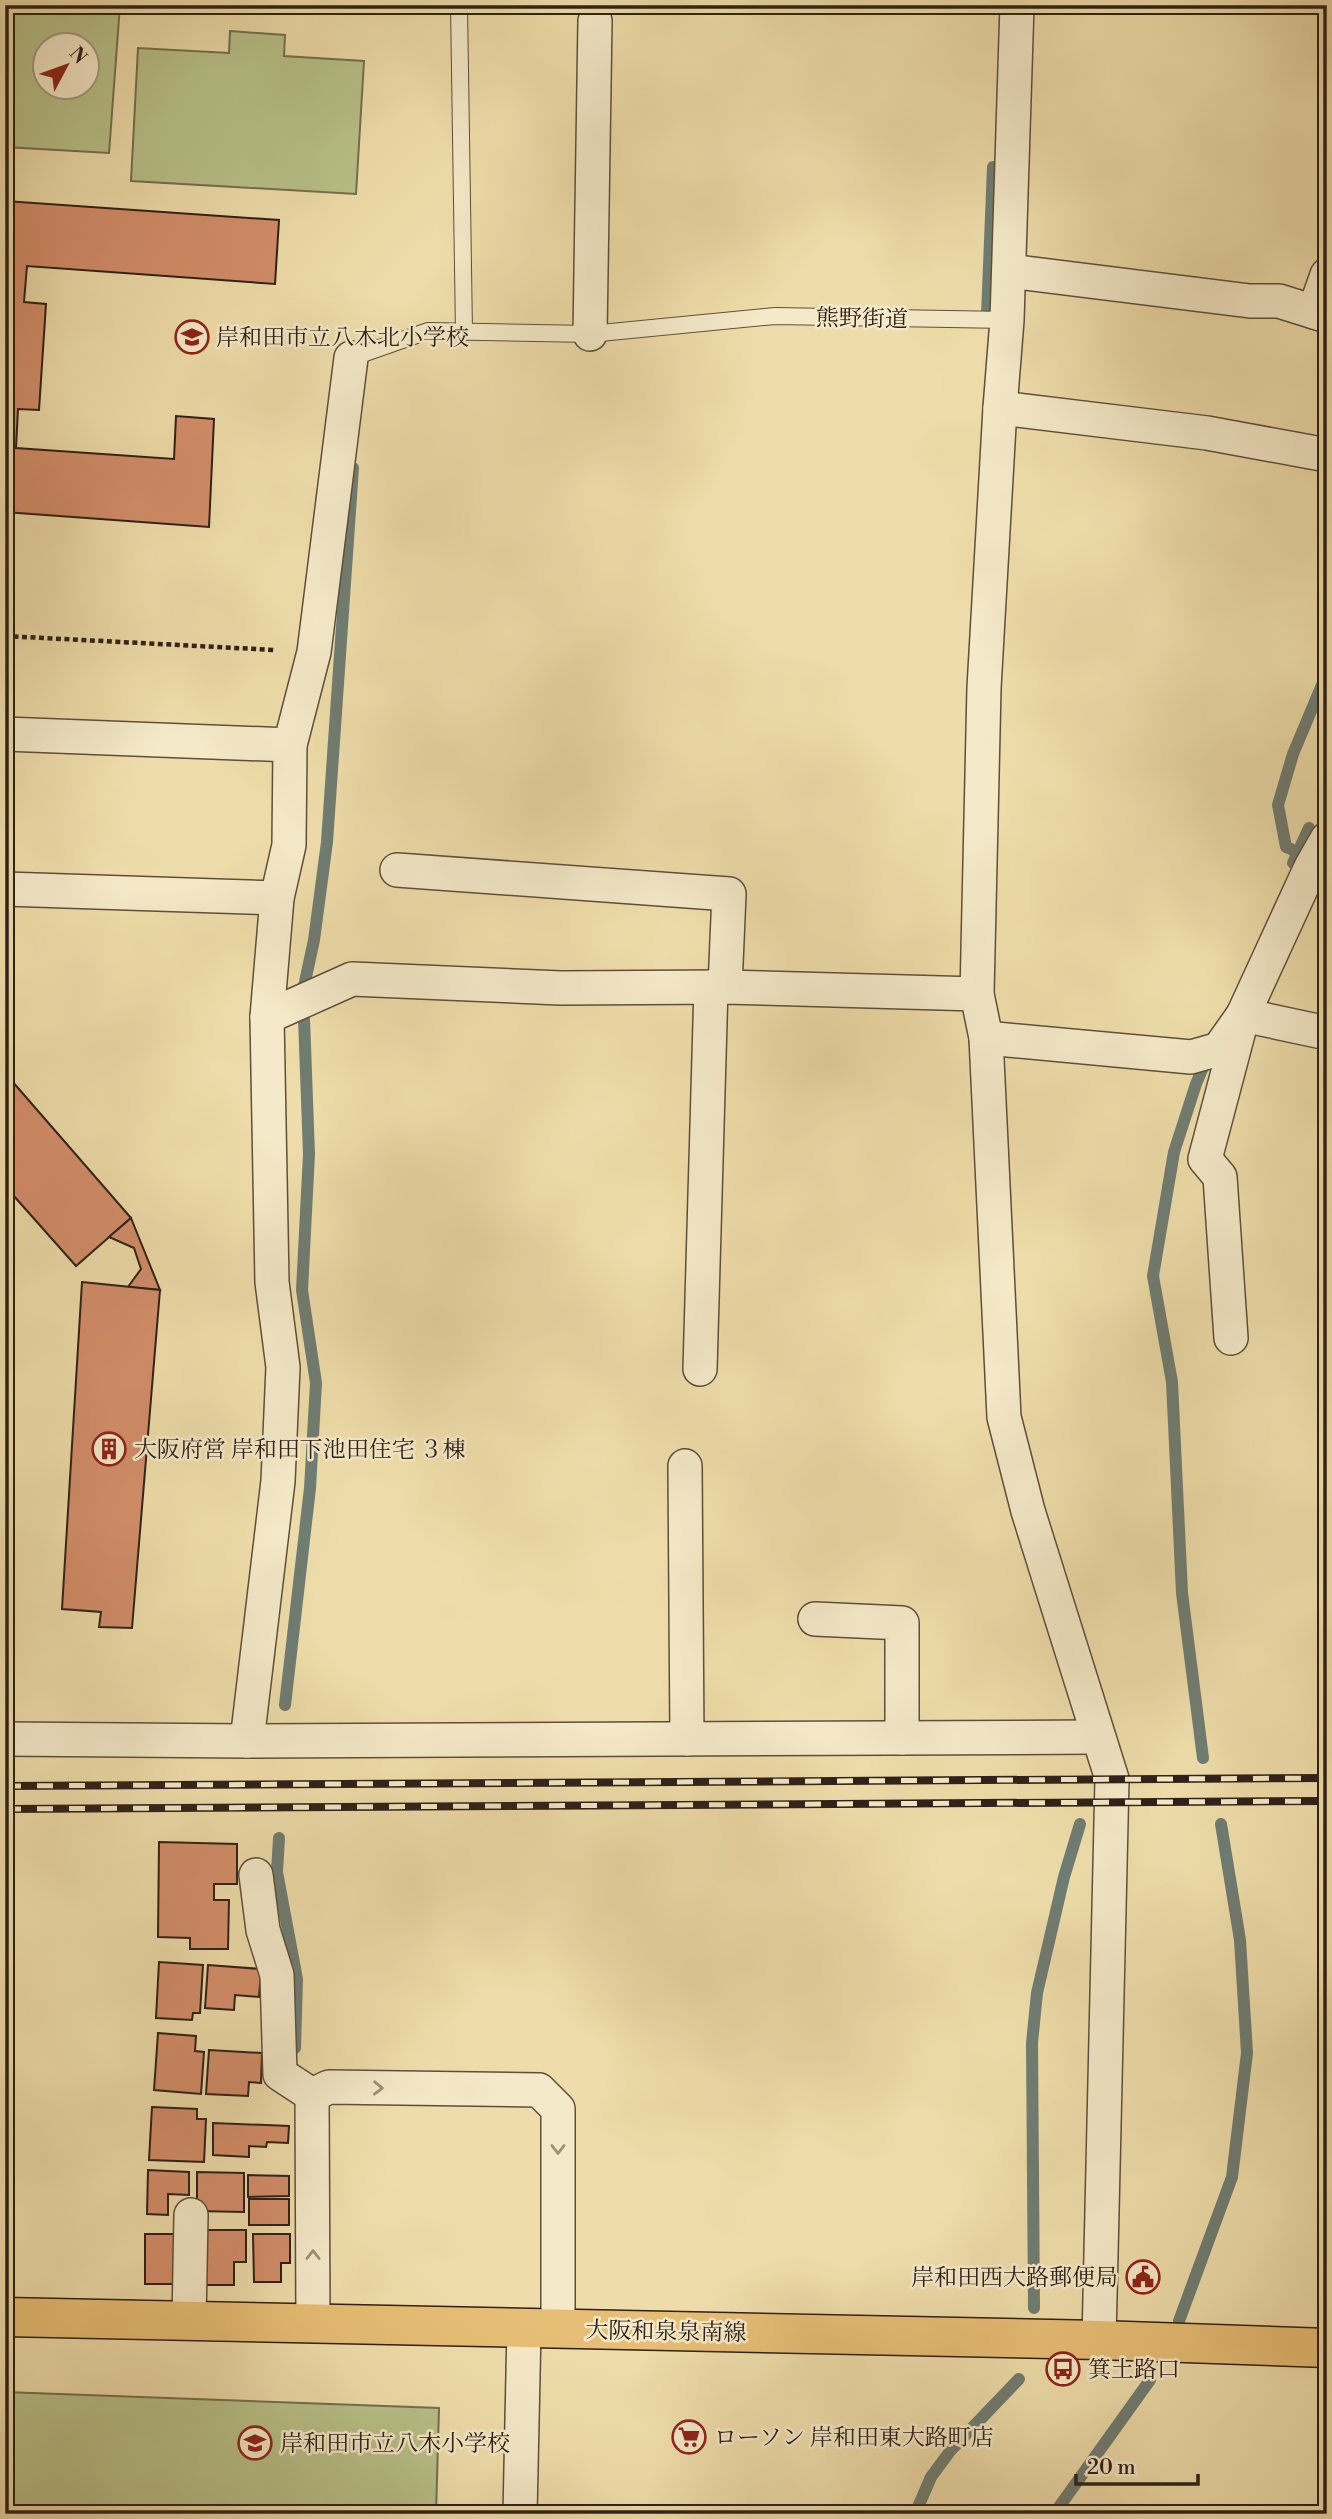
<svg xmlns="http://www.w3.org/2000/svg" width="1332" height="2519" viewBox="0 0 1332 2519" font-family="'Libre Bodoni','Noto Serif JP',serif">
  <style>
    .green { fill: #b8c189; stroke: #737050; stroke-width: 2; fill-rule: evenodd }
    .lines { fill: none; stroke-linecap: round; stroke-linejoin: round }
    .stream { stroke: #6f7d73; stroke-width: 12 }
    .building { fill: #d38e6a; stroke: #2e2018; stroke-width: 2 }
    .lane-casing { stroke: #5e4f3c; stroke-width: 18 }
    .street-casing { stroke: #5e4f3c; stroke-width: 36 }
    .primary-casing { stroke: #2e2018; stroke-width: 41 }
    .path { stroke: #2e2018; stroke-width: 4.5; stroke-dasharray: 5 3.5; stroke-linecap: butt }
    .lane { stroke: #f4e9c8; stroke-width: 16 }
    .street { stroke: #f4e9c8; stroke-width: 33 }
    .primary { stroke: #e7be75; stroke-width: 38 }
    .rail-casing { stroke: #2e2018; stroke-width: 8 }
    .rail { stroke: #f4e9c8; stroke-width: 5; stroke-dasharray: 16; stroke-linecap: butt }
    .oneway { stroke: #9b8f79 }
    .labels { text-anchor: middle; stroke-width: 5; stroke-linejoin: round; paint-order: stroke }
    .street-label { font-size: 23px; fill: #2e2018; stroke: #f4e9c8 }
    .poi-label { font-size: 23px; fill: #2e2018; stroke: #f4e9c8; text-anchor: start }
  </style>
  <rect width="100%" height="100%" fill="#eda"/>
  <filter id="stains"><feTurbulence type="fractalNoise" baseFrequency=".00286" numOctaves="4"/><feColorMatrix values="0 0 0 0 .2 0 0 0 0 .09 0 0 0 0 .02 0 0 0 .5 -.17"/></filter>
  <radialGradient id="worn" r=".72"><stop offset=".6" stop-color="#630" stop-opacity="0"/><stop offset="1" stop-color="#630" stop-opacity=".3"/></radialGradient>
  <g class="green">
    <path d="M5,5H120L109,153L5,147ZM46,46H88V88H46Z"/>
    <polygon points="230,31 285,35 284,56 364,61 356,194 131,181 138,48 229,53"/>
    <polygon points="5,2392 439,2408 436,2514 5,2514"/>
  </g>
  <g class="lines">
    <g class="stream">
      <polyline points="987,315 993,167"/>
      <polyline points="1298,852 1286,847 1278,805 1293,754 1327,673"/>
      <polyline points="1293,863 1309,828"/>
      <polyline points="285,1705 310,1488 316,1383 302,1290 309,1154 303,991 314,940 327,842 353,468"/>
      <polyline points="1203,1758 1182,1593 1172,1382 1153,1276 1174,1152 1196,1084 1207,1058"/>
      <polyline points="279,1838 277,1872 297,1979 295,2048"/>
      <polyline points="1034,2308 1032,2043 1037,1993 1064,1877 1080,1824"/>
      <polyline points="1179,2321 1232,2177 1247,2053 1240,1940 1221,1824"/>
      <polyline points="915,2514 931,2477 951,2450 1019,2379"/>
      <polyline points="1054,2514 1150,2380"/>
    </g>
  </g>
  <g class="building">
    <polygon points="5,201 279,220 275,284 27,266 24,302 46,304 39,410 18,409 16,448 174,459 176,416 214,419 209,527 5,512"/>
    <polygon points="5,537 8,538 5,588"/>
    <polygon points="5,1073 131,1218 76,1266 5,1186"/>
    <polygon points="131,1218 160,1290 128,1287 141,1269 134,1248 109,1237"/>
    <polygon points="82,1282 160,1290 132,1628 99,1627 101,1612 62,1609"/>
    <polygon points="159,1842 237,1844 237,1884 214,1884 214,1900 229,1900 228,1949 190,1949 190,1938 158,1937"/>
    <polygon points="159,1962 203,1965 200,2013 193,2013 192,2020 156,2018"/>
    <polygon points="208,1965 261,1969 259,1997 235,1995 234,2010 205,2008"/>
    <polygon points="158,2033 196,2036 195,2051 204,2052 201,2094 154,2090"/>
    <polygon points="209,2050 262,2053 261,2083 249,2082 248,2096 206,2094"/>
    <polygon points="152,2107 197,2109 197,2119 206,2119 204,2162 149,2160"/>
    <polygon points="213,2123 289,2126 288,2143 267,2142 266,2147 249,2146 249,2157 213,2155"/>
    <polygon points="148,2170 189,2172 189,2195 168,2194 168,2215 147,2214"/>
    <polygon points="197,2172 244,2173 244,2212 197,2211"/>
    <polygon points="248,2175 289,2176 289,2196 248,2197"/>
    <rect x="249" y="2199" width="40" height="26"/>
    <polygon points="205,2230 246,2230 246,2262 234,2262 234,2285 205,2285"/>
    <rect x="145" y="2234" width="29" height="50"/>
    <polygon points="253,2234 290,2234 290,2263 281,2263 281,2282 254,2282"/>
  </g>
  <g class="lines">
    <defs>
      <g id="lane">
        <polyline points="459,5 464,332"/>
        <polyline points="351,358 428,331 590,334 775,316 1007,320"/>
      </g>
      <g id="street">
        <polyline points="1017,5 1007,320 1000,408 984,688 977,994 986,1038 1004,1417 1028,1511 1112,1779 1099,2340"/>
        <polyline points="1009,271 1250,301 1279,301 1327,316"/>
        <polyline points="1314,312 1327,275"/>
        <polyline points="590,334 595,21"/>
        <polyline points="1000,408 1207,433 1327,455"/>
        <polyline points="5,734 290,745"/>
        <polyline points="397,870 729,894 725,987"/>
        <polyline points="5,889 277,898"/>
        <polyline points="267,1017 352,979 561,988 725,987 977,994"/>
        <polyline points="986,1038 1191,1057 1219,1049 1243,1015 1327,1033"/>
        <polyline points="1231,1338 1220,1177 1205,1159 1243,1015 1311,867 1327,839"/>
        <polyline points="700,1369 711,987"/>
        <polyline points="685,1466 687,1739"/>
        <polyline points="815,1619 902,1623 902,1738"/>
        <polyline points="5,1739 247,1741 1098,1737"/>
        <polyline points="247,1741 278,1481 283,1367 272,1282 267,1017 277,898 289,845 290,745 314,652 351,358"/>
        <polyline points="256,1875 263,1930 277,1975 280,2074 312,2095"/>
        <polyline points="312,2095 329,2087 539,2090 558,2109 558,2329"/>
        <polyline points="312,2095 313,2323"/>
        <polyline points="189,2321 191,2215"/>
        <polyline points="520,2514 524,2328"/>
      </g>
      <polyline id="primary" points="5,2317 1099,2340 1327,2348"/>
    </defs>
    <use href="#lane" class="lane-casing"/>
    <use href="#street" class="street-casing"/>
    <use href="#primary" class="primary-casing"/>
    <polyline class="path" points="5,636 275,650"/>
    <use href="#lane" class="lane"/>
    <use href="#street" class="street"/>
    <use href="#primary" class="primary"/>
    <defs>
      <g id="rail">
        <polyline points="5,1786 1327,1778"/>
        <polyline points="5,1809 1327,1801"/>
      </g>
    </defs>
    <use href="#rail" class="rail-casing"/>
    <use href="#rail" class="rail"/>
  </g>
  <defs><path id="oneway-chevron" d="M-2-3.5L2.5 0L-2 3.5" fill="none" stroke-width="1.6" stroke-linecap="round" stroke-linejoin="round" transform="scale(1.75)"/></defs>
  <g class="oneway">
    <use href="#oneway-chevron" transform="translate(378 2088) rotate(1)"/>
    <use href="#oneway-chevron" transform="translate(558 2149) rotate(90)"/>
    <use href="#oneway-chevron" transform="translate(313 2255) rotate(-90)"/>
  </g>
  <defs>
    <symbol id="school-ring" viewBox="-11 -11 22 22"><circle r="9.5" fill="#f4e9c8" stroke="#8f2418" stroke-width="1.5"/><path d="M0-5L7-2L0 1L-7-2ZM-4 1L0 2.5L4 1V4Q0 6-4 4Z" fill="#8f2418"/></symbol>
    <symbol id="building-ring" viewBox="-11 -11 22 22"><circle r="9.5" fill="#f4e9c8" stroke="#8f2418" stroke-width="1.5"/><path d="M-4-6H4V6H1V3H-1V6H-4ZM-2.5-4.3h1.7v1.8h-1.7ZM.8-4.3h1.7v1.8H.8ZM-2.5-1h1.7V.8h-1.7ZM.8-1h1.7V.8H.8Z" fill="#8f2418"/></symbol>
    <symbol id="civic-ring" viewBox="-11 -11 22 22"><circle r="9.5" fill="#f4e9c8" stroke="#8f2418" stroke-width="1.5"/><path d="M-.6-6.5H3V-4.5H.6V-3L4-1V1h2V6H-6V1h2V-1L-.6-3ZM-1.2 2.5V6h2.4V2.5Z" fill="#8f2418"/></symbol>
    <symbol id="bus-ring" viewBox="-11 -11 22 22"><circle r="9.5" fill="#f4e9c8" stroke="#8f2418" stroke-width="1.5"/><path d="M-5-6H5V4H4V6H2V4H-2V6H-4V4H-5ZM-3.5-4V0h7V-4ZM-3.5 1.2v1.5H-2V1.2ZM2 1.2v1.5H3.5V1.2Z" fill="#8f2418"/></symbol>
    <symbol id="supermarket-ring" viewBox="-11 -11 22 22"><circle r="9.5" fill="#f4e9c8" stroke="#8f2418" stroke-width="1.5"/><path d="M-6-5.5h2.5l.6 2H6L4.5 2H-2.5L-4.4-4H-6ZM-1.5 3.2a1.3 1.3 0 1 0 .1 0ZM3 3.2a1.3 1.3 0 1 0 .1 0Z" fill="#8f2418"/></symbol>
  </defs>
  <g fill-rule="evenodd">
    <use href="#school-ring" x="173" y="318" width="38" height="38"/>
    <use href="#building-ring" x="90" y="1430" width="38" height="38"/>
    <use href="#civic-ring" x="1124" y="2258" width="38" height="38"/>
    <use href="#bus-ring" x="1044" y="2350" width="38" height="38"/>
    <use href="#supermarket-ring" x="670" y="2418" width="38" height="38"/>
    <use href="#school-ring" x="236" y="2424" width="38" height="38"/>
  </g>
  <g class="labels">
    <g class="street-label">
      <text transform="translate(862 318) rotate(1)" y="8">熊野街道</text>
      <text transform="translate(666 2331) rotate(1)" y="8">大阪和泉泉南線</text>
    </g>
    <g class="poi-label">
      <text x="216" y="345">岸和田市立八木北小学校</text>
      <text x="134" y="1457">大阪府営 岸和田下池田住宅 ３棟</text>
      <text x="1118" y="2285" text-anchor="end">岸和田西大路郵便局</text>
      <text x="1088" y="2377">箕土路口</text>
      <text x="714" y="2445">ローソン 岸和田東大路町店</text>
      <text x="280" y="2451">岸和田市立八木小学校</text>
    </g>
  </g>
  <rect width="1332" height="2519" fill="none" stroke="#eda" stroke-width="28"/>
  <rect x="7" y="7" width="1318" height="2505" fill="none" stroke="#2e2018" stroke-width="3.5"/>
  <rect x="14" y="14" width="1304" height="2491" fill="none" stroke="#2e2018" stroke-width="2"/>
  <g transform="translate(66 66) rotate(49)"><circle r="33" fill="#f4e9c8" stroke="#a59982" stroke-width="2"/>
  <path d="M0-5L12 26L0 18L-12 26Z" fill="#8f2418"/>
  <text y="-10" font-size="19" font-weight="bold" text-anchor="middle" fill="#2e2018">N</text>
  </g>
  <path d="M1076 2474v10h122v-10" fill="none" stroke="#2e2018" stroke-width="3.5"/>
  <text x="1087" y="2474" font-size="21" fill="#2e2018" stroke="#f4e9c8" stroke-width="5" paint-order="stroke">20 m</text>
  <rect width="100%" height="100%" filter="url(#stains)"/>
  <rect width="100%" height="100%" fill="url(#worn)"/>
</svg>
